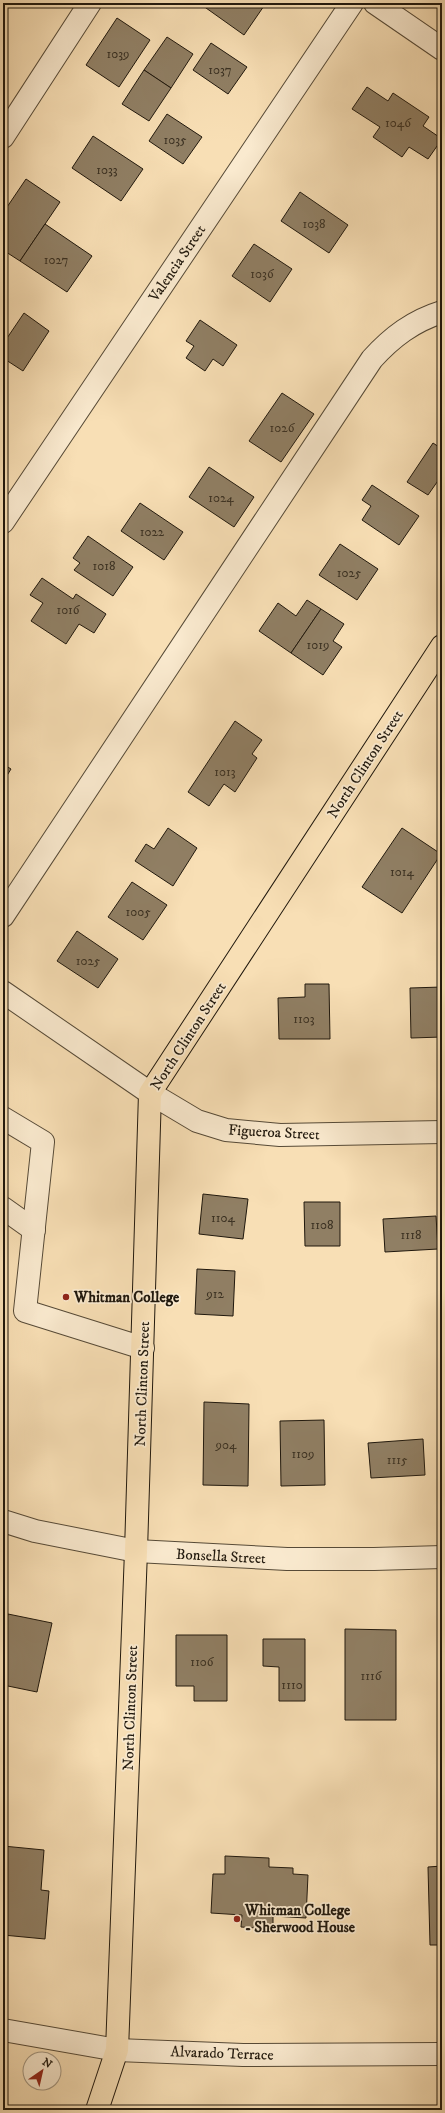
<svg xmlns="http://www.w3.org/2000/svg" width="445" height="2113" viewBox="0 0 445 2113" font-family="'IM FELL DW Pica',serif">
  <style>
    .building { fill: #907f64; stroke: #20180d }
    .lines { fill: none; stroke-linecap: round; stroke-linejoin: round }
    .minor-casing { stroke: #564a37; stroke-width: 24 }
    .major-casing { stroke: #20180d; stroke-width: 24 }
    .minor { stroke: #faeacf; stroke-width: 22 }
    .major { stroke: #f8dfb5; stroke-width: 22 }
    .poi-dot { fill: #8f2418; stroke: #faeacf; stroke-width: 1.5 }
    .labels { text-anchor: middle; stroke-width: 3.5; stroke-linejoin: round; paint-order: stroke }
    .number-label { font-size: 13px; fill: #3c3223 }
    .street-label { font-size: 15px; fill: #20180d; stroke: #faeacf }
    .poi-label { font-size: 15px; font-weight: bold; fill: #20180d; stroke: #faeacf; text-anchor: start }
  </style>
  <rect width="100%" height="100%" fill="#f8dfb5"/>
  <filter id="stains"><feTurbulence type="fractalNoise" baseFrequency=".005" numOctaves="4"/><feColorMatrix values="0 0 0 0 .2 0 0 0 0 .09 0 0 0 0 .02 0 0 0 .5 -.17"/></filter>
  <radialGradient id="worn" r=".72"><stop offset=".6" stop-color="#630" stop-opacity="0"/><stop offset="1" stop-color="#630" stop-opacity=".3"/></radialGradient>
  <g class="building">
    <polygon points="199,3 266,3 244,35"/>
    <polygon points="117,18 150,40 119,87 86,65"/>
    <polygon points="167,37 193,54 171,88 144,70"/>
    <polygon points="211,43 247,67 228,94 193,70"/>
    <polygon points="144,70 171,88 149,121 122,104"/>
    <polygon points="367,87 388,101 393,93 429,117 423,126 442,139 428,159 409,147 402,157 373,137 380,127 352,109"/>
    <polygon points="167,114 202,137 183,164 149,141"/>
    <polygon points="93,136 143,169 121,201 72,168"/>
    <polygon points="26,179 60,202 20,261 3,250 3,213"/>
    <polygon points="300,192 348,225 329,253 281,221"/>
    <polygon points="45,224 92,256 67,292 20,261"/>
    <polygon points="254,244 292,269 270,302 232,276"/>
    <polygon points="24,313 49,331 23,371 3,358 3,344"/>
    <polygon points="200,320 237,345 223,366 213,359 205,371 186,358 194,346 186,341"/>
    <polygon points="282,393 314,414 281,462 249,441"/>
    <polygon points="433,443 442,449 442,475 428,495 407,482"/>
    <polygon points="209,467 254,497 234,527 189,497"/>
    <polygon points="372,485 419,516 399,545 362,520 371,506 362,500"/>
    <polygon points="140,503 183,532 164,560 121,531"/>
    <polygon points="88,536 133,567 113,596 74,570 80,563 73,558"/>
    <polygon points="340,544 378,569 357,600 319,575"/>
    <polygon points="42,578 73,599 76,594 106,614 94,633 79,624 66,644 31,621 43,603 30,595"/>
    <polygon points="307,600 321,609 291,653 259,631 278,603 296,616"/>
    <polygon points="321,609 344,624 333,641 342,647 323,675 291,653"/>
    <polygon points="235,721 262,740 252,754 257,758 235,792 224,784 209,806 188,792"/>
    <polygon points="3,764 11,769 3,782"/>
    <polygon points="168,828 197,848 173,886 135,861 146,844 154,849"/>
    <polygon points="402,828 441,854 402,913 362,887"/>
    <polygon points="132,882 167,905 143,940 108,917"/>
    <polygon points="77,931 118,959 98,988 57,961"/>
    <polygon points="305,984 329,984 330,1039 279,1039 278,998 305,997"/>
    <polygon points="442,987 442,1037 411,1038 410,988"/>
    <polygon points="203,1194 248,1199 243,1239 199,1234"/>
    <polygon points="304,1202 340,1202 340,1246 305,1246"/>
    <polygon points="436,1216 438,1249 385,1252 383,1219"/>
    <polygon points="197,1269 235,1271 233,1316 195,1314"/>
    <polygon points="204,1402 249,1404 248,1486 203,1485"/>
    <polygon points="324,1420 325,1485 281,1486 280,1421"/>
    <polygon points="423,1439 425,1475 371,1478 368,1443"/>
    <polygon points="8,1614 52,1623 37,1692 3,1685 3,1638"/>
    <polygon points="345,1629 396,1630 396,1720 345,1720"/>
    <polygon points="176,1635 227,1635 227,1701 194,1701 194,1686 176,1686"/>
    <polygon points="263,1639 305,1639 305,1701 279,1701 279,1667 263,1666"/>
    <polygon points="3,1846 44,1850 41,1890 49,1891 45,1939 3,1935"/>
    <polygon points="225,1856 269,1858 269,1867 293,1868 293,1874 308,1875 306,1918 273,1916 273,1929 241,1927 242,1915 211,1913 213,1874 225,1874"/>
    <polygon points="442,1866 442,1945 430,1945 428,1867"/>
  </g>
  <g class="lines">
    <defs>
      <g id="minor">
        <polyline points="375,3 442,49"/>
        <polyline points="3,137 90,3"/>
        <polyline points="3,522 352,3"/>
        <path d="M3,916L372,359C392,337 413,321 442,312"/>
        <polyline points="3,992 150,1093 197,1121 226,1130 280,1135 442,1132"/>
        <polyline points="3,1118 43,1142 25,1311 143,1348"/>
        <polyline points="3,1208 34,1230"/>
        <polyline points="3,1521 35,1531 136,1551 287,1559 374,1559 442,1557"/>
        <polyline points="3,2030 117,2050 243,2055 442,2054"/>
      </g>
      <polyline id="major" points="97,2110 117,2050 136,1551 150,1093 442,646"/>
    </defs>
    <use href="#minor" class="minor-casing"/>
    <use href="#major" class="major-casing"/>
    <use href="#minor" class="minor"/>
    <use href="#major" class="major"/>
  </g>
  <g class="poi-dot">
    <circle cx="66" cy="1297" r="4"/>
    <circle cx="237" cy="1919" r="4"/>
  </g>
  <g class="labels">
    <g class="number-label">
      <text x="118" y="58">1039</text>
      <text x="220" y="74">1037</text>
      <text x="398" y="127">1046</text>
      <text x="175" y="144">1035</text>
      <text x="107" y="174">1033</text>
      <text x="314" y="228">1038</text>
      <text x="56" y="264">1027</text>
      <text x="262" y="278">1036</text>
      <text x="282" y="432">1026</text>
      <text x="221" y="502">1024</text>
      <text x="152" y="536">1022</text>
      <text x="104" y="570">1018</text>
      <text x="349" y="577">1025</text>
      <text x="68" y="614">1016</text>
      <text x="318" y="649">1019</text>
      <text x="225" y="776">1013</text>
      <text x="402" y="876">1014</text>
      <text x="138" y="916">1005</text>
      <text x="88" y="965">1025</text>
      <text x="304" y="1023">1103</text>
      <text x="223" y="1222">1104</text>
      <text x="322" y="1229">1108</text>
      <text x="411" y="1239">1118</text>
      <text x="215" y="1298">912</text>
      <text x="226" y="1449">904</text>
      <text x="303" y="1458">1109</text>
      <text x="397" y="1464">1115</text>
      <text x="202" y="1666">1106</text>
      <text x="371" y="1680">1116</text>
      <text x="292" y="1689">1110</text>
    </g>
    <g class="street-label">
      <text transform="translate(177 263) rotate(-56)" y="5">Valencia Street</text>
      <text transform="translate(365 764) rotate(-57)" y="5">North Clinton Street</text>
      <text transform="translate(188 1036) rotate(-57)" y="5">North Clinton Street</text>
      <text transform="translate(274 1132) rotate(3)" y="5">Figueroa Street</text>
      <text transform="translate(142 1384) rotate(-88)" y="5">North Clinton Street</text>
      <text transform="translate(221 1556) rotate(3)" y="5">Bonsella Street</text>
      <text transform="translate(130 1708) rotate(-88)" y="5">North Clinton Street</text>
      <text transform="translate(222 2053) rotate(2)" y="5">Alvarado Terrace</text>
    </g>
    <g class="poi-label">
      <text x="74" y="1302">Whitman College</text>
      <text x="245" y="1915">Whitman College<tspan x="245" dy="17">- Sherwood House</tspan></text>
    </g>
  </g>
  <rect width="445" height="2113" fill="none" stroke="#f8dfb5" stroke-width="16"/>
  <rect x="4" y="4" width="437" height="2105" fill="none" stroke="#20180d" stroke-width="2"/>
  <rect x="8" y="8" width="429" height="2097" fill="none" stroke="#20180d"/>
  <g transform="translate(42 2071) rotate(34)"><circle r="19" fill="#faeacf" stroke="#a39681"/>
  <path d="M0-3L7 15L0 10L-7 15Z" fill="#8f2418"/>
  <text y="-6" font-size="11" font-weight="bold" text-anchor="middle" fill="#20180d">N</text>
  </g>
  <rect width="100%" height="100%" filter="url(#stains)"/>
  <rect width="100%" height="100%" fill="url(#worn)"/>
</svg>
